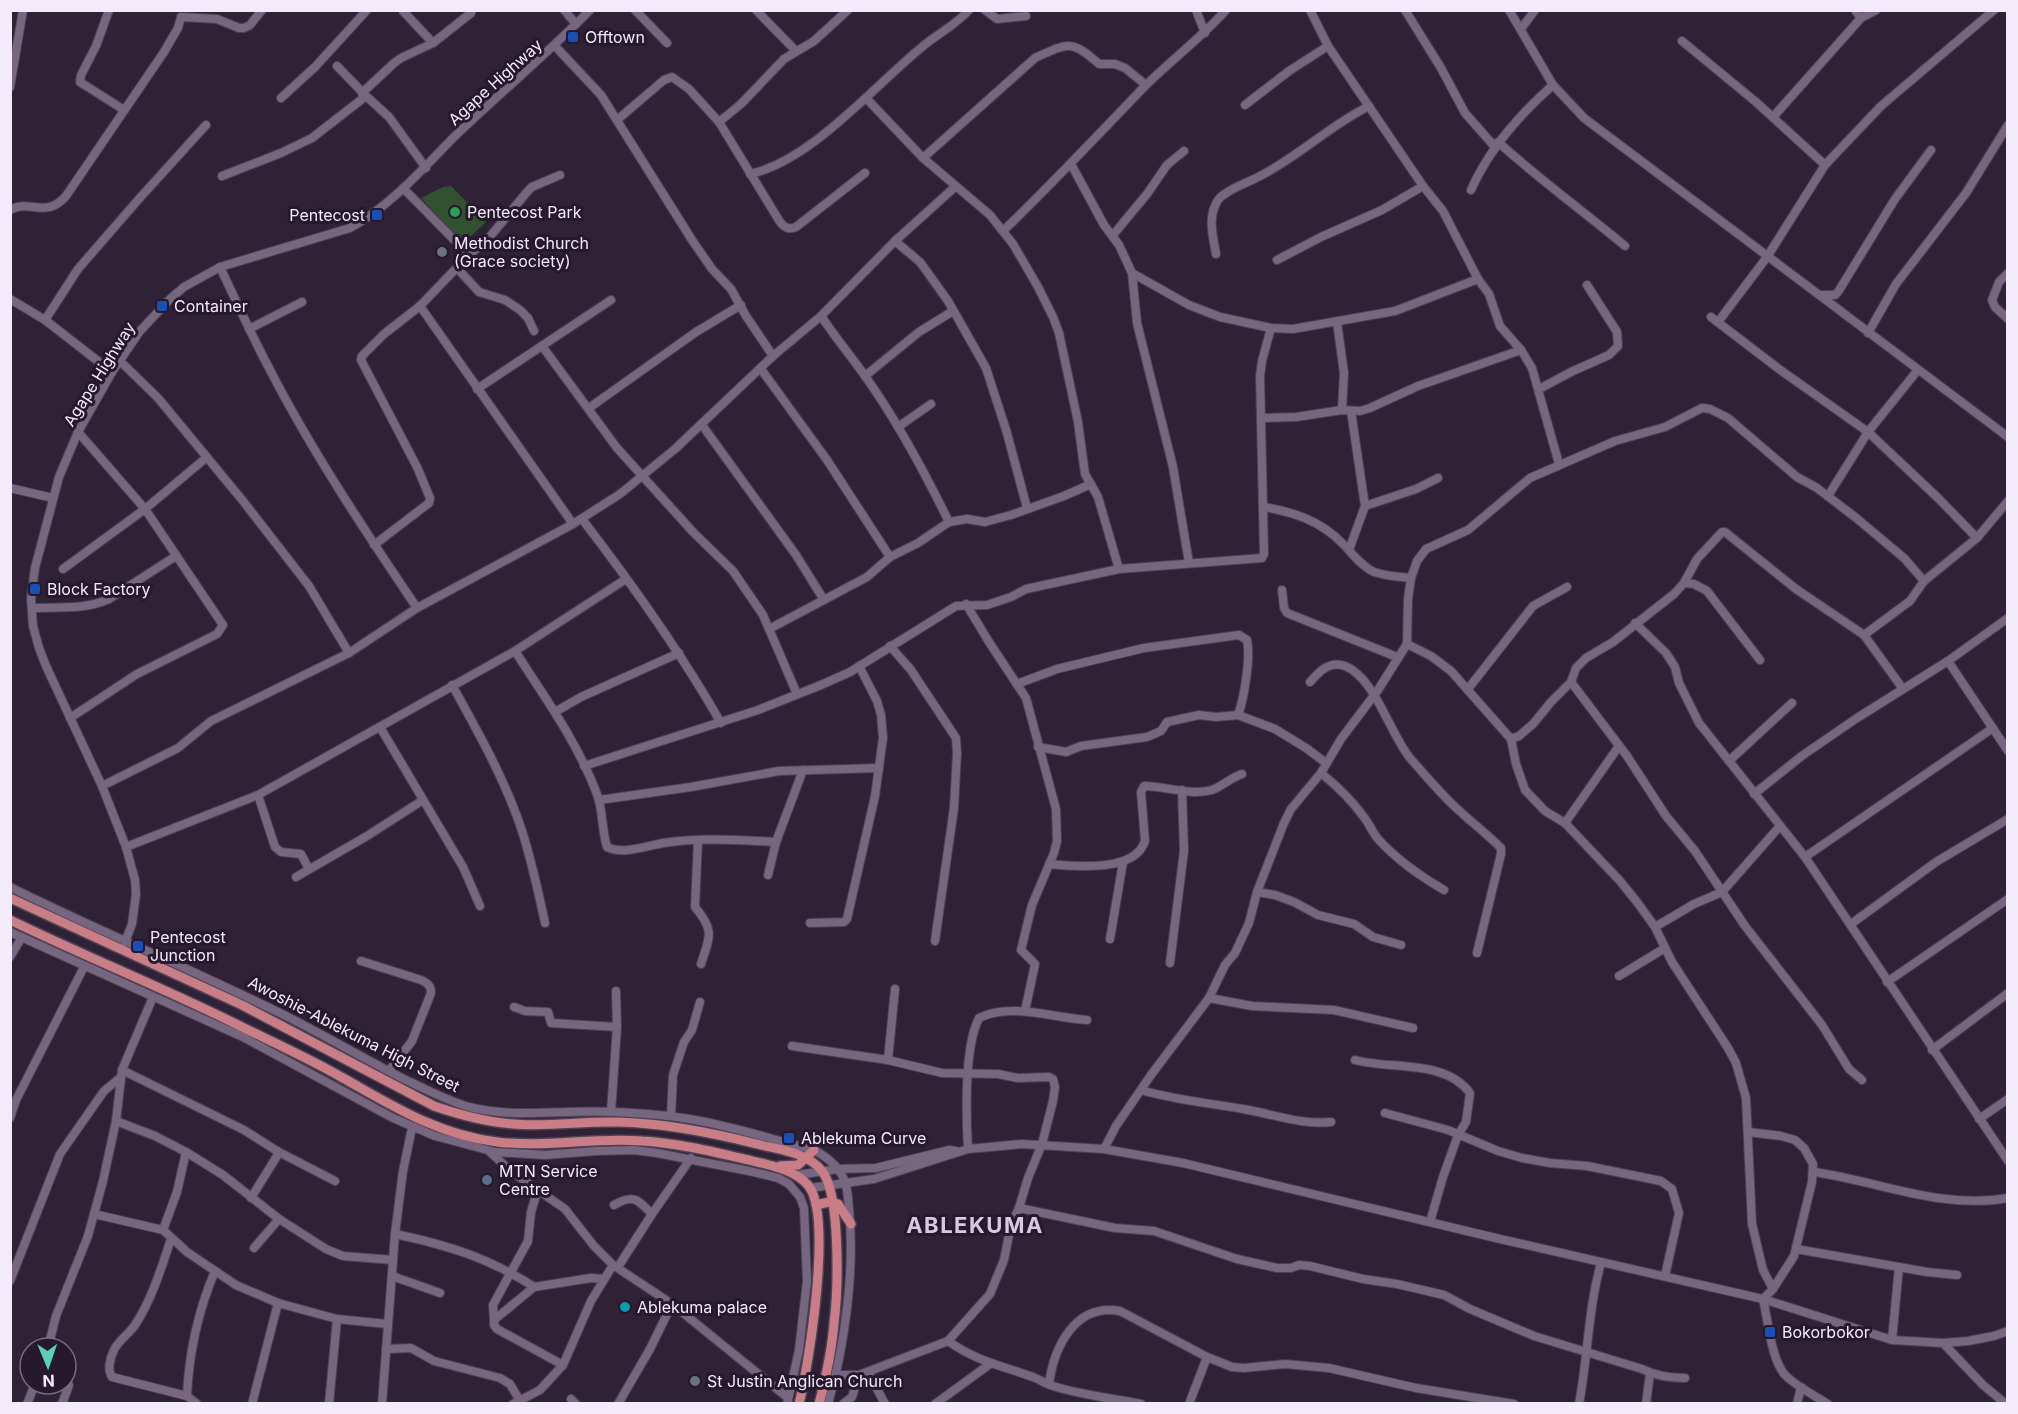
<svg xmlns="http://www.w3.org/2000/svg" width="2018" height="1414" viewBox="0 0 2018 1414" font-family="Inter,sans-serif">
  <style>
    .green { fill: #315130 }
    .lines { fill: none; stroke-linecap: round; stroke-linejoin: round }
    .minor-casing { stroke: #4c4153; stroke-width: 10 }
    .major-casing { stroke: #4c4153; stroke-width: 12 }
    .minor { stroke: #76667f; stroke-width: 8 }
    .major { stroke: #c87d87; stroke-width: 9 }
    .transit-dot { fill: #1a4fb4; stroke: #26182d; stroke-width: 2 }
    .leisure-dot { fill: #2e9e5b; stroke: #26182d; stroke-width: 2 }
    .worship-dot { fill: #6b7280; stroke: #26182d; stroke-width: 2 }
    .service-dot { fill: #5c6f8a; stroke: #26182d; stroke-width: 2 }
    .culture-dot { fill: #0f9aa8; stroke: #26182d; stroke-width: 2 }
    .labels { text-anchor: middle; stroke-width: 6; stroke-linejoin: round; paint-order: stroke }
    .poi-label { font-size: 16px; fill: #f3ebf9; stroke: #26182d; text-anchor: start }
    .street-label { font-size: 16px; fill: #f3ebf9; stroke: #26182d }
    .district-label { font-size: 22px; font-weight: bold; letter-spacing: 1.5px; fill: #d9c8e4; stroke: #26182d }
  </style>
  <rect width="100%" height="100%" fill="#2f2237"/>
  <polygon class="green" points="451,186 486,222 470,237 459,239 421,198 443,187"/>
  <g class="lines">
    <defs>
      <g id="minor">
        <polyline points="109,10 96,46 81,75 80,82 124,110"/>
        <polyline points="564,10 576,24"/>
        <polyline points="635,10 667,43"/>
        <polyline points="756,10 796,51"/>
        <polyline points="985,10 997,19 1026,16"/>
        <polyline points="1196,10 1205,33"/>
        <polyline points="1310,10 1328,46 1423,186 1443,211 1478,279 1489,294 1500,326 1521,350 1532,368 1559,464"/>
        <polyline points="1405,10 1441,68 1465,113 1495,147"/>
        <polyline points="1509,10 1553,85 1584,118 2008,437"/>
        <polyline points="403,11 433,43"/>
        <polyline points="1861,18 1876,10"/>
        <polyline points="1521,29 1535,10"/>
        <polyline points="1682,41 1756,102 1825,165 1767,257 1718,322"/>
        <polyline points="555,46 601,95 692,240 712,269 731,289 746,316 773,356"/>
        <polyline points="337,66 365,95"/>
        <polyline points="10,87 23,10"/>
        <polyline points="362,93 393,64 401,58 433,43 471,13"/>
        <polyline points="281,98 315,67 367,10"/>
        <polyline points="866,98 923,158 990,215 1013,244 1038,287 1053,317 1059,333 1078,422 1085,474 1098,497 1119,569"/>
        <polyline points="1245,105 1289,71 1328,46"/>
        <polyline points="1773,117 1861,18 1855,10"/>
        <path d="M617,120L664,80L672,77L689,89L719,122L780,222C785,228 789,230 796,227L865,173"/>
        <polyline points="719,122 741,104 784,59 814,41 848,10"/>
        <path d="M1498,142C1539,179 1583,211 1625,246"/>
        <path d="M923,158L1035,58C1068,43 1071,39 1099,64H1115L1125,68L1146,85"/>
        <polyline points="1071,164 1104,225 1119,245 1132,273 1137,323 1173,467 1189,563"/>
        <polyline points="1825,165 1881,106 1994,10"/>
        <path d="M750,174C811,161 874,86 922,47C937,34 956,25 969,10"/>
        <polyline points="222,176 281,153 312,138 366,96 389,117 426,168"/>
        <polyline points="403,188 469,255"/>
        <path d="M1471,190C1489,149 1519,115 1553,85"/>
        <path d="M10,210C30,198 45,220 66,196L164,52L178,28L181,17L217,19L239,28H244L250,25L262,10"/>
        <path d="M1003,231C1052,184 1098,135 1145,86C1171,60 1201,38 1226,10"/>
        <polyline points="1113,235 1147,194 1167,165 1184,151"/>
        <polyline points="895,241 920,262 948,301 986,368 1007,433 1027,508"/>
        <path d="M1216,254C1213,236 1207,217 1218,200C1225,190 1250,182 1262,175C1300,155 1331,125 1369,106"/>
        <polyline points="1277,260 1321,237 1382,210 1423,186"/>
        <path d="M220,267C236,301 252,336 270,370C313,453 365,531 417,608"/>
        <polyline points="457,268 479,292 505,300 520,310 528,318 534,331"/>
        <polyline points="1132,273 1189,305 1220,317 1271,328 1293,329 1395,311 1478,279"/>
        <polyline points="2008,273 1999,282 1992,300 1995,307 2008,319"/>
        <polyline points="1823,295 1835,295 1838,292 1895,199 1931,150"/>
        <polyline points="10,299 45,320 112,372"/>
        <polyline points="420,306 573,524"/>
        <path d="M821,316C835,337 851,356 865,376C898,422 924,471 949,522"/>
        <polyline points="1711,317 1779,369 1868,432 1938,498 1977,538"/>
        <polyline points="45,320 78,269 138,200 206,125"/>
        <polyline points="1337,322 1344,373 1342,410"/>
        <polyline points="249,329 302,302"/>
        <polyline points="1868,333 1896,284 1966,193 2008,125"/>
        <polyline points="542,346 617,448 693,532 733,571 763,615 797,694"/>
        <polyline points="120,361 158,398 243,501 309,586 349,653"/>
        <polyline points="761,369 827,460 890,557"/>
        <polyline points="865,376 919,332 953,311"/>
        <polyline points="477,389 611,300"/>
        <polyline points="1539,389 1573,371 1609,355 1618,346 1617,332 1587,285"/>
        <polyline points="589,408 696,332 741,305"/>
        <polyline points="1351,411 1365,506"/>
        <polyline points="1261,418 1296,417 1342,410 1360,411 1370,408 1418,386 1521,350"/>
        <polyline points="702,425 796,555 824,600"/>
        <polyline points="898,427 931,404"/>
        <polyline points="10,488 53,498"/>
        <polyline points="1828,496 1868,432 1917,371"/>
        <path d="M1264,507C1294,512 1321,521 1343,544C1353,554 1361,566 1374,572C1386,576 1400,577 1411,578"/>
        <path d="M582,519C632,584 680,651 721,723"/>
        <polyline points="374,545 429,503 430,498 417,467 361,360 362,356 384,334 420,306 469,255 488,239 527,192 532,187 560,175"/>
        <polyline points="1349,550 1365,506 1416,489 1438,478"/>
        <polyline points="63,569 145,509 207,457"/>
        <polyline points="1684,583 1697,559 1722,532 1725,532 1796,589 1864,635 1903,689"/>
        <polyline points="1282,590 1284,608 1287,613 1397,657"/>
        <polyline points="966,604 989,642 1026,698 1056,809 1057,841 1054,853 1032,905 1021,950 1035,964 1025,1011"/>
        <path d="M32,608C58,607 85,610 109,599L176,556"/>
        <polyline points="1635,623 1666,653 1675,667 1679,683 1699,723 1805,857 2008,1161"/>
        <polyline points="769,629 867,577 890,557 918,543 949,522 967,519 985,522 1011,515 1064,496 1091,484"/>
        <polyline points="1864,635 1910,601 1924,581 1977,538 2008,501"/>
        <polyline points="1407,644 1431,656 1451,671 1511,739 1519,736 1533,724 1551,702 1571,682 1576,668 1586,658 1613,642 1674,594 1684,583 1694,584 1707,591 1760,660"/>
        <polyline points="890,646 911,670 956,738 957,753 954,808 935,941"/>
        <path d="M515,651C545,698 579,744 598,797C603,813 602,831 607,847C622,855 647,846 663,843C701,837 738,840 776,842"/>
        <polyline points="1948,661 2008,751"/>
        <path d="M1310,682C1319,672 1329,660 1345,666C1375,678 1389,732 1410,758C1423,773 1436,788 1450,802C1466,818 1485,832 1501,848V854L1477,953"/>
        <polyline points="1571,682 1627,756 1666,816 1695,851 1745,926 1822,1025 1849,1069 1862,1080"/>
        <path d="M1017,684L1057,669L1144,648L1239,635L1247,640C1251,657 1244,699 1238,715"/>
        <path d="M452,685C477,730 503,776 520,825C531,857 538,890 545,923"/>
        <polyline points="1468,689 1533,606 1567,587"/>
        <polyline points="555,712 581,697 679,653"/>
        <polyline points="70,718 137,674 217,634 223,625 145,509 78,432"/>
        <polyline points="380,727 463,867 480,906"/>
        <polyline points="1511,739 1516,764 1525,790 1545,811 1565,823 1620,881 1637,902 1655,927 1672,962 1728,1048 1736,1063 1746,1098 1752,1224 1763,1270 1773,1289 1763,1299"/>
        <polyline points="1038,747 1066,752 1081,746 1147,737 1161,731 1167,722 1199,715 1216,717 1238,715 1275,729 1306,748 1326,763"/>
        <polyline points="1729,761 1792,703"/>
        <polyline points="584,766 758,710 821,685 850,672 956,606 987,605 1011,597 1026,589 1119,569 1262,558 1264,554 1260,376 1262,361 1271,328"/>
        <path d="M1321,773C1337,786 1351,799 1363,816C1369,823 1372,832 1378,839C1397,860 1420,876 1444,890"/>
        <polyline points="102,786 178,748 211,721 349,653 417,608 573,524 620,494 675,449 773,356 821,316 895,241 956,186"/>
        <polyline points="1754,794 1803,755 1857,718 1948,661 2008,618"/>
        <polyline points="258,795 275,847 281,852 301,854 309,869"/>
        <polyline points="599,800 691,787 779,771 879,768"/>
        <polyline points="1565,823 1619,746"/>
        <path d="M698,840L695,907C715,931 710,936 701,964"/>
        <polyline points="126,847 258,795 515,651 626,579"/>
        <polyline points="1805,857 1993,728"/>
        <path d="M1049,864C1075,866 1135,873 1145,841L1141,792L1144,786C1165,786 1190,796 1212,790C1223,786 1230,778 1242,774"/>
        <polyline points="768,875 776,842 803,770"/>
        <polyline points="296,877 367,836 423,800"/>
        <path d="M10,887C103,933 198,972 290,1018C331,1039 370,1062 410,1082C430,1091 448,1101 469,1107C517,1119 565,1109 613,1112C641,1113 668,1115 695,1120C735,1127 774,1140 814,1150C827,1157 840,1167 845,1182C848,1190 848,1200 849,1209C855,1270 845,1345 828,1404"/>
        <polyline points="1257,892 1275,895 1294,902 1318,915 1354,924 1373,937 1401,945"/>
        <polyline points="810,923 844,922 847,919 875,796 883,738 881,715 877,701 859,666"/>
        <polyline points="1851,924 1936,862 2008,819"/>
        <polyline points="1655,927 1694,904 1722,892 1780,826"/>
        <polyline points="10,932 243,1037 393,1118 435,1136 495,1152 545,1155 596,1151 634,1150 657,1153 749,1171 778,1178 789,1184 800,1197 804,1208 807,1281 799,1350 787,1404"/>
        <polyline points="1110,939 1123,862"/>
        <path d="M125,942L132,924L136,894L135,880L126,847L102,786L46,666L39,648L33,626L31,599L35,568L59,477L78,432L112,372L140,331L170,299L184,287L220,267L350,228C392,205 423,168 456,135C500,93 547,54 590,10"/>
        <polyline points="10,957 22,937"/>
        <path d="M361,961L421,980C427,983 431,985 431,993L412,1041L389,1071"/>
        <polyline points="1170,963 1184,851 1182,790"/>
        <polyline points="1619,976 1665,948"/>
        <polyline points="1887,982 2008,899"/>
        <polyline points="1209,998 1252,1006 1334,1010 1413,1028"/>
        <polyline points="514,1007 525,1011 548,1012 551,1023 617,1027"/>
        <polyline points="792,1046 888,1060 942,1073 998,1074 1018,1078 1049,1077 1053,1079 1055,1087 1053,1101 1042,1144 1028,1178 1019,1208 1011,1225 1004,1260 990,1294 948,1341 859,1375 837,1375"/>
        <polyline points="1932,1050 2008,993"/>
        <polyline points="888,1060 895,989"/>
        <path d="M1355,1060C1391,1070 1445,1059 1470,1093L1466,1122L1458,1135L1443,1177L1430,1222"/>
        <polyline points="122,1070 244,1130 277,1151 335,1181"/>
        <path d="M1141,1090C1175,1100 1209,1103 1243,1109C1273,1114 1300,1125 1331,1122"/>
        <polyline points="611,1112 617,1027 616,991"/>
        <polyline points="1385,1113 1448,1130 1498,1151 1522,1158 1550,1163 1587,1166 1661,1181 1672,1189 1679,1213 1665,1276"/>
        <polyline points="671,1116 673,1075 684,1042 692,1030 700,1002"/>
        <polyline points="10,1118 16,1100 84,967"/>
        <polyline points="1979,1119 2008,1099"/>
        <polyline points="116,1121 155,1136 186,1152 223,1175 279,1219 326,1249 343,1256 393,1260"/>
        <polyline points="1748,1132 1781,1136 1795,1140 1804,1148 1813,1164 1812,1182 1794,1256 1773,1289"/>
        <path d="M968,1149C966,1116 964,1047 979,1018C1011,1002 1053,1018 1087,1020"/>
        <polyline points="1104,1149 1116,1126 1151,1075 1209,998 1225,965 1235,953 1249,923 1257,892 1284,823 1291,809 1321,773 1341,739 1378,690 1407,644 1408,599 1411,578 1417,561 1426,549 1468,530 1530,478 1615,441 1665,427 1702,408 1710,409 1728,418 1797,477 1817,488 1855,517 1904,558 1924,581"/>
        <polyline points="490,1152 512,1172 565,1209 594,1246 613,1265 672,1304 788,1398"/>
        <path d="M1814,1172C1878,1181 1942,1210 2008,1198"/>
        <polyline points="797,1175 838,1169 876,1168 949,1150 956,1151"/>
        <polyline points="810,1188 874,1179 968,1149 1022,1144 1104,1149 1183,1163 1500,1239 1763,1299 1892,1340 1943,1343 1968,1341 1994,1336 2008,1331"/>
        <polyline points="251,1198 277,1156 277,1151"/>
        <path d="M614,1205C634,1194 637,1199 652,1214"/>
        <path d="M1019,1208L1115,1228L1154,1231L1237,1259L1277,1268H1291L1299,1265L1310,1266L1363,1279L1397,1284L1444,1295L1470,1309L1534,1336L1642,1369C1656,1376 1670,1378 1685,1378"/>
        <polyline points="94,1214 163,1230 187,1252 236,1285 278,1303 337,1319 387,1324"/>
        <polyline points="163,1230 177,1192 186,1152"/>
        <path d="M395,1234C447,1245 490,1258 534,1287"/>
        <path d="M171,1239C161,1269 152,1299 135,1325C129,1334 118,1341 114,1350C110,1358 107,1370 112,1377L187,1396L197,1404"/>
        <polyline points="254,1248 279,1219"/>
        <polyline points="1796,1249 1927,1272 1957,1275"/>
        <polyline points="618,1267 652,1214 691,1158"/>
        <polyline points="392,1276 440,1293"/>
        <polyline points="10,1281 60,1154 104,1091 121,1077"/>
        <path d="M1763,1299C1768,1320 1771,1359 1785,1375C1797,1387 1814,1395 1828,1404"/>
        <polyline points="494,1320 493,1305 528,1241 531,1212 538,1189"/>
        <polyline points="1892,1340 1899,1267"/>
        <path d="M948,1341C978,1362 1000,1365 1033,1377C1039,1379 1044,1383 1050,1385C1079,1395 1111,1398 1141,1404"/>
        <polyline points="1943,1343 1983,1385 2006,1404"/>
        <polyline points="48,1348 56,1316 88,1236 103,1181 116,1121 122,1070 153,997"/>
        <polyline points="386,1349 411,1348 434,1361 500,1378 510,1384 520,1401"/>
        <polyline points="563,1365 497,1329 494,1325 494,1320 534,1287 591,1278 603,1279"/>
        <polyline points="868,1372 885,1404"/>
        <path d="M1049,1384C1054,1347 1075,1303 1120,1311L1207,1357L1232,1367L1244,1368L1285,1364L1329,1368L1416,1388L1514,1404"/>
        <path d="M187,1396C189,1353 198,1311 215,1271"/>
        <polyline points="571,1399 576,1404"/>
        <polyline points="27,1404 35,1384"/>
        <polyline points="62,1404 69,1385 66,1381"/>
        <polyline points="252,1404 278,1303"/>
        <polyline points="329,1404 337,1319"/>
        <polyline points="382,1404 395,1234 403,1171 412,1128"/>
        <polyline points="513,1404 540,1390 563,1365 591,1301 613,1265"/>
        <polyline points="618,1404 650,1349 672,1304"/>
        <polyline points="843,1404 852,1397 859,1375"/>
        <polyline points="935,1404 990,1364"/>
        <polyline points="1189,1404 1207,1357"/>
        <path d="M1579,1404C1588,1357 1588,1309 1601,1263"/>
        <polyline points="1646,1404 1650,1373"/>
        <polyline points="1797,1404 1801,1387"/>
      </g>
      <g id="major">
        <path d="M10,898L242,1005L434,1106C460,1115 486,1122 513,1124C548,1127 583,1121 618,1122C666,1123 714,1133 761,1145C782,1150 808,1153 822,1171C841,1195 838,1292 834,1323C832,1350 826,1377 819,1404"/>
        <path d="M10,920C88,958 169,990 246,1029C279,1045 312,1060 343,1078C393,1106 438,1135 497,1142C545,1148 594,1137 642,1141C678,1143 714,1152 749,1160C768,1165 794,1169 808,1185C833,1215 809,1364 799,1404"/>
        <polyline points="780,1166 798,1165 814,1150"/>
        <polyline points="816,1205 829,1202 838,1204 851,1224"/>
      </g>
    </defs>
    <use href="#minor" class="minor-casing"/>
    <use href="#major" class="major-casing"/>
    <use href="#minor" class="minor"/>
    <use href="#major" class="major"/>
  </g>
  <g class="transit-dot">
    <rect x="567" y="31" width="12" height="12" rx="3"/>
    <rect x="371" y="209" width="12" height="12" rx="3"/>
    <rect x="156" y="300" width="12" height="12" rx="3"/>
    <rect x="29" y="583" width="12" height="12" rx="3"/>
    <rect x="132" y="940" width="12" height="12" rx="3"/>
    <rect x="783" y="1132" width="12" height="12" rx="3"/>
    <rect x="1764" y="1326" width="12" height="12" rx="3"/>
  </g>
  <circle class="leisure-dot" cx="455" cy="212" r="6"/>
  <g class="worship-dot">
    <circle cx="442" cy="252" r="6"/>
    <circle cx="695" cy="1381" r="6"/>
  </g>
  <circle class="service-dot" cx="487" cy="1180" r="6"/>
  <circle class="culture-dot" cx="625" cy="1307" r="6"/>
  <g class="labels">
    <g class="poi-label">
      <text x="585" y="43">Offtown</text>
      <text x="467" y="218">Pentecost Park</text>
      <text x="365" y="221" text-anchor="end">Pentecost</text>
      <text x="454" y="249">Methodist Church<tspan x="454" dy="18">(Grace society)</tspan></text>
      <text x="174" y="312">Container</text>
      <text x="47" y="595">Block Factory</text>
      <text x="150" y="943">Pentecost<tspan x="150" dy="18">Junction</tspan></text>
      <text x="801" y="1144">Ablekuma Curve</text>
      <text x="499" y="1177">MTN Service<tspan x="499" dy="18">Centre</tspan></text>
      <text x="637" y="1313">Ablekuma palace</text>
      <text x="1782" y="1338">Bokorbokor</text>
      <text x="707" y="1387">St Justin Anglican Church</text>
    </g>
    <g class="street-label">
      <text transform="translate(495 82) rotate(-42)" y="6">Agape Highway</text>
      <text transform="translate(99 374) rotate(-58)" y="6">Agape Highway</text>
      <text transform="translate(354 1034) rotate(27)" y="6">Awoshie-Ablekuma High Street</text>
    </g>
    <g class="district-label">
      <text x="975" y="1233">ABLEKUMA</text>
    </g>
  </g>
  <rect width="2018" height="1414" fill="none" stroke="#f3ebf9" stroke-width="24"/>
  <g transform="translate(48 1366) rotate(178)"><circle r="28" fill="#26182d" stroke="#786c7f" stroke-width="1.5"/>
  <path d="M0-4.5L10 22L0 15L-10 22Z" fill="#5eceb8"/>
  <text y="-9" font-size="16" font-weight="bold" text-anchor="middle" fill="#f3ebf9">N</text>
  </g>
</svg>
